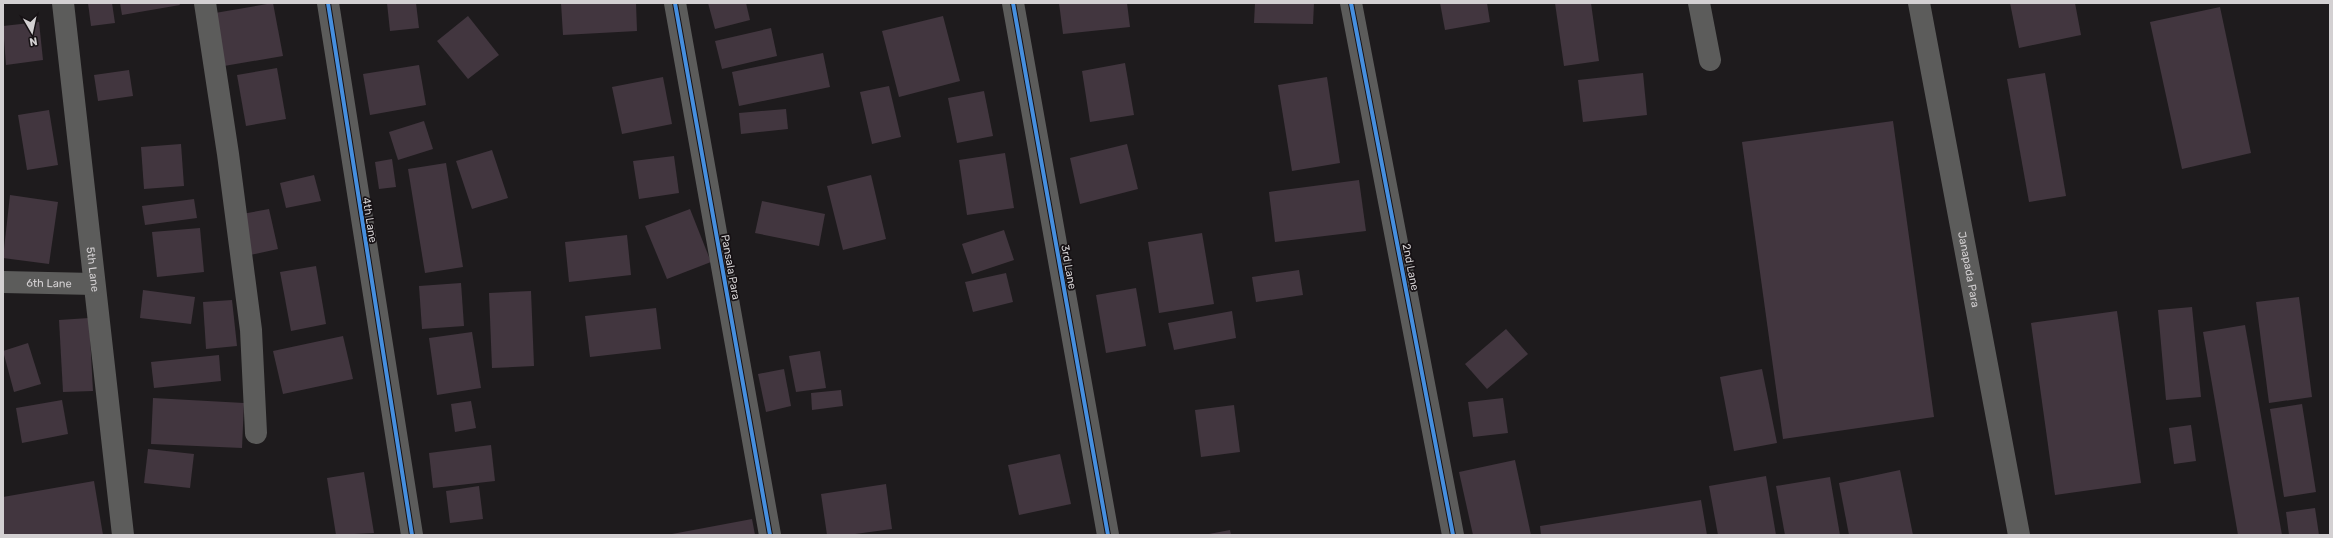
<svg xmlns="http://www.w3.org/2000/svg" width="2333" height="538" viewBox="0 0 2333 538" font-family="Rubik,sans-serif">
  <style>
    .building { fill: #42363f }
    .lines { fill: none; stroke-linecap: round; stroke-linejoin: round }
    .minor { stroke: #5c5c5b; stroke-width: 22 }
    .cycleway-casing { stroke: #161114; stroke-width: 6 }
    .cycleway { stroke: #468fdf; stroke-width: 4 }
    .labels { text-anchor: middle; stroke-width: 3.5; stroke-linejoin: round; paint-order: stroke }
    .street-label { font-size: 11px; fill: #d3d0d2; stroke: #161114 }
  </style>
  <rect width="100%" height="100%" fill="#1e1b1d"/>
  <g class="building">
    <polygon points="88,3 112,3 115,23 91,26"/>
    <polygon points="120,3 179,3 180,5 122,15"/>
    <polygon points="273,3 283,56 224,66 215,13"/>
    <polygon points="387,3 416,3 419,28 390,31"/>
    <polygon points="561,3 636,3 637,31 563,35"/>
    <polygon points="708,3 746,3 750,20 715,29"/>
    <polygon points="1059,3 1127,3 1130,27 1063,34"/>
    <polygon points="1255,3 1314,3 1313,24 1254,23"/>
    <polygon points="1440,3 1487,3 1490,22 1445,30"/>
    <polygon points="1555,3 1591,3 1599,61 1564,66"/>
    <polygon points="2010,3 2075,3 2081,35 2019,48"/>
    <polygon points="2220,7 2251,153 2182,169 2150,22"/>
    <polygon points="468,16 499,55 468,79 437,41"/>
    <polygon points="943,16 960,81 899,97 882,31"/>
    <polygon points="39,22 43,60 6,65 3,26"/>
    <polygon points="771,28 777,56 722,69 715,41"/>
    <polygon points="823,53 830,87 739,106 732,72"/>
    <polygon points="1125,63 1134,115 1090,122 1082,71"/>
    <polygon points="419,65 426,105 370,115 363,74"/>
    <polygon points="277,68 286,119 246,126 237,75"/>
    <polygon points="129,70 133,96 98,101 94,75"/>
    <polygon points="1643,73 1647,115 1583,122 1578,80"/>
    <polygon points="2045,73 2066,196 2029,202 2007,79"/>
    <polygon points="663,77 672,124 622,134 612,87"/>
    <polygon points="1327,77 1340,163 1292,171 1278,85"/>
    <polygon points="889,86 901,137 872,144 860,92"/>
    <polygon points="984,91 993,136 957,143 948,98"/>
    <polygon points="786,109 788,129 741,134 739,113"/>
    <polygon points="49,110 58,165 27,170 18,115"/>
    <polygon points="424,121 433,149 398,160 389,132"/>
    <polygon points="1893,121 1934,417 1783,439 1742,142"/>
    <polygon points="181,144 184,186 144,189 141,147"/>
    <polygon points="1127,144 1138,189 1080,204 1070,158"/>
    <polygon points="492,150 508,198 472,209 456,161"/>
    <polygon points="1005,153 1014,208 967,215 959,160"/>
    <polygon points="674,156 679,193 639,199 633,161"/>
    <polygon points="392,159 396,187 379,189 375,162"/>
    <polygon points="446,163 463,267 425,273 408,169"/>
    <polygon points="314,175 321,201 286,208 280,183"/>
    <polygon points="871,175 886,239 843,250 827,186"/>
    <polygon points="1359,180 1366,231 1275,242 1269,192"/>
    <polygon points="10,195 58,202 49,264 3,258"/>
    <polygon points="194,199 197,218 145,225 142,206"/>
    <polygon points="762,201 825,214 819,246 755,233"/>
    <polygon points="269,209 278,249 250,255 242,214"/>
    <polygon points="690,209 711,262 667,279 645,226"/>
    <polygon points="200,228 204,272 157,277 152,232"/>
    <polygon points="1004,230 1014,260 972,274 962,244"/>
    <polygon points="1202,233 1214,304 1159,313 1148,242"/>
    <polygon points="627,235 631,275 569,282 565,242"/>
    <polygon points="316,266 326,324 291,331 280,272"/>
    <polygon points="1299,270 1303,295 1256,302 1252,277"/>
    <polygon points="1006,273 1013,302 973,312 965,282"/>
    <polygon points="461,283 464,326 422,329 419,286"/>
    <polygon points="1136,288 1146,346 1106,353 1096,295"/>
    <polygon points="143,290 195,297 191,324 140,318"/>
    <polygon points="531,291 534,366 492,368 489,293"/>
    <polygon points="2299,297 2312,397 2269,403 2256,302"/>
    <polygon points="232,300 237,346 206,349 203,302"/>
    <polygon points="2192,307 2201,397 2166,400 2158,310"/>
    <polygon points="656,308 661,349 590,357 585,316"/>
    <polygon points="1232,311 1236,338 1174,350 1168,323"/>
    <polygon points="2117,311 2141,483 2055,495 2031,323"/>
    <polygon points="89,318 93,391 63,392 59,320"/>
    <polygon points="2245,325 2282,535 2238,535 2203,332"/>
    <polygon points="1506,329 1528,354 1487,389 1465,364"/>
    <polygon points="472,332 481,388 437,395 429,338"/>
    <polygon points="343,336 353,379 283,394 273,351"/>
    <polygon points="28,343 41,384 14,392 3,351"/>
    <polygon points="820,351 826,388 796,392 789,356"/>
    <polygon points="219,355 221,381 154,388 151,362"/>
    <polygon points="784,369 791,406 766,412 758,374"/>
    <polygon points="1762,369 1777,443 1734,451 1720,377"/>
    <polygon points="841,390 843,406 812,410 811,393"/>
    <polygon points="153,398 244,403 242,448 151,444"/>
    <polygon points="1503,398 1508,433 1473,437 1468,402"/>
    <polygon points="62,400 68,434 22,443 16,408"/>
    <polygon points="471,401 476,428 455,432 451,404"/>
    <polygon points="2302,404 2316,492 2284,497 2270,409"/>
    <polygon points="1234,405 1240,452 1201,457 1195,410"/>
    <polygon points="2191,425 2196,461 2174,464 2169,428"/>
    <polygon points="491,445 495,481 433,488 429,453"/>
    <polygon points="148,449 194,454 190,488 144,483"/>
    <polygon points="1060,454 1071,504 1019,515 1008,465"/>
    <polygon points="1515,460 1531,535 1473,535 1459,472"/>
    <polygon points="1900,470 1913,535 1849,535 1839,483"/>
    <polygon points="364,472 374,533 336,535 327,478"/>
    <polygon points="1766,476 1776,535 1718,535 1709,486"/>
    <polygon points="1830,477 1840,535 1785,535 1776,486"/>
    <polygon points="94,481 103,535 3,535 3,497"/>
    <polygon points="886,484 892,529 848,535 827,535 821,494"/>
    <polygon points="479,486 483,519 450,523 446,491"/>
    <polygon points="1701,500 1707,535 1541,535 1540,526"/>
    <polygon points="2315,508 2319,535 2289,535 2286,512"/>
    <polygon points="752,519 755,535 672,535 672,534"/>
    <polygon points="1230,530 1231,535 1209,535 1209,534"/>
  </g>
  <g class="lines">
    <g class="minor">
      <path id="s1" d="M63,3L123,535"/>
      <polyline points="205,3 228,154 251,330 256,433"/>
      <polyline points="328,3 412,535"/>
      <polyline points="675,3 770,535"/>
      <polyline points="1013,3 1108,535"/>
      <polyline points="1351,3 1453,535"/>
      <polyline points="1699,3 1710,60"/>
      <path id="s2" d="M1919,3L2019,535"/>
      <path id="s3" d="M3,282L94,284"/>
    </g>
    <defs>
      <g id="cycleway">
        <polyline points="328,3 412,535"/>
        <polyline points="675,3 770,535"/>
        <polyline points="1013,3 1108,535"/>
        <polyline points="1351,3 1453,535"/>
      </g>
    </defs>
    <use href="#cycleway" class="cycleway-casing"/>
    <use href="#cycleway" class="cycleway"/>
  </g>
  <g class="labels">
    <g class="street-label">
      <text transform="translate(370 220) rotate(81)" y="4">4th Lane</text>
      <text transform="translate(731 267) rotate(80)" y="4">Pansala Para</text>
      <text transform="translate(1069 267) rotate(80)" y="4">3rd Lane</text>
      <text transform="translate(1411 267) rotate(79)" y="4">2nd Lane</text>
      <text dy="4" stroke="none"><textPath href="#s1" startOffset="268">5th Lane</textPath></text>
      <text dy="4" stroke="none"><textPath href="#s2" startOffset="271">Janapada Para</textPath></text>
      <text dy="4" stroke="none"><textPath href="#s3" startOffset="46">6th Lane</textPath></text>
    </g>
  </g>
  <rect width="2333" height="538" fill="none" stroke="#d3d0d2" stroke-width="8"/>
  <g transform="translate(32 32) rotate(171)" stroke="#161114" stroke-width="3" paint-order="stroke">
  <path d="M0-3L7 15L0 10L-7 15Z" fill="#d3d0d2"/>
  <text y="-6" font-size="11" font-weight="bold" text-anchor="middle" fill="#d3d0d2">N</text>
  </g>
</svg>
